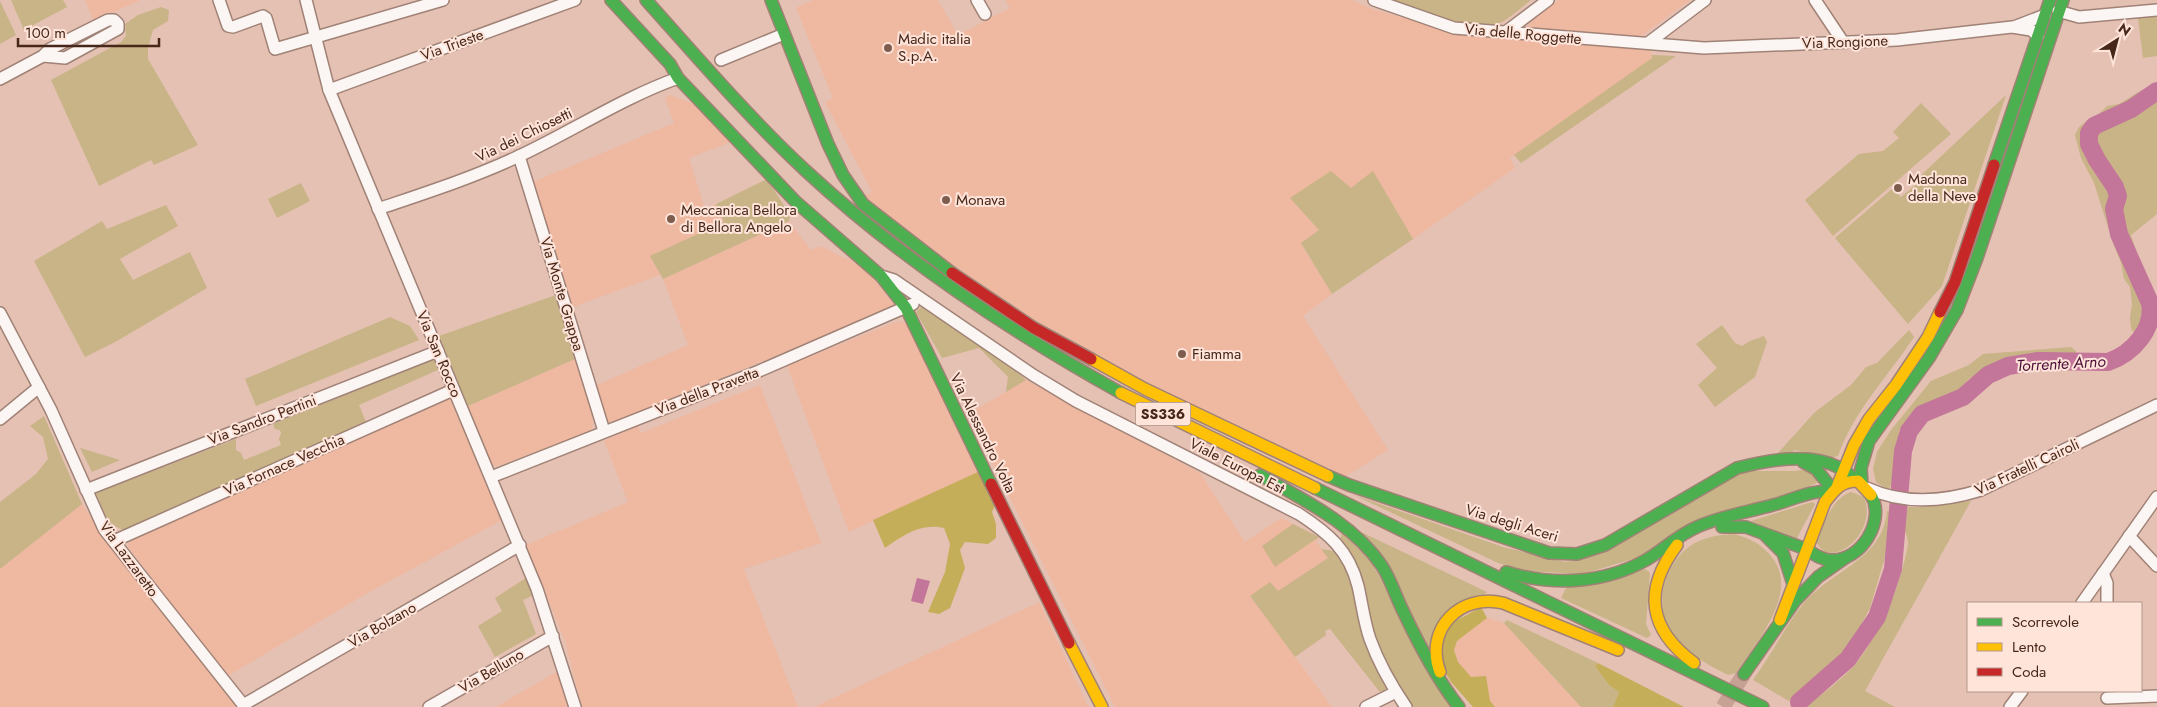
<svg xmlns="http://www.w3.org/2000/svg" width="2157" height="707" viewBox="0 0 2157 707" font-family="Jost,sans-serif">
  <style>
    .built { fill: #efb8a1 }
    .green { fill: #c8b486 }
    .forest { fill: #c5ae5a }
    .water { fill: #c3759a }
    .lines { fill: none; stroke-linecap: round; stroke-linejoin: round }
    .river { stroke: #c3759a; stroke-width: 18 }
    .secondary-tunnel { stroke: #c5a294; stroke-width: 15; stroke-dasharray: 15 8; stroke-linecap: butt }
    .street-casing { stroke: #a08276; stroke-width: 14 }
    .fast-casing { stroke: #a08276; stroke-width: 14 }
    .slow-casing { stroke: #a08276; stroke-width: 14 }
    .jam-casing { stroke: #a08276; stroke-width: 14 }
    .street { stroke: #fbf6f4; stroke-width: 11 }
    .fast { stroke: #4caf50; stroke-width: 11 }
    .slow { stroke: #ffc107; stroke-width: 11 }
    .jam { stroke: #c62828; stroke-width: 11 }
    .poi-dot { fill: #7e5d4f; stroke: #ffe4da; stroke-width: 2 }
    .labels { text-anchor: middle; stroke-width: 4; stroke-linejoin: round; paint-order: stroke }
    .shield { fill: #ffe4da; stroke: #7e6053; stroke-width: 1 }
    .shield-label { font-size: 14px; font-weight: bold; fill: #472719 }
    .street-label { font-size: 15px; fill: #472719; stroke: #ffe4da }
    .poi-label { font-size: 15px; fill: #472719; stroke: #ffe4da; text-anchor: start }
    .water-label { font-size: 16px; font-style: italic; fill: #4b0e37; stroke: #ffe4da }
  </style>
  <rect width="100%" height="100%" fill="#e5c1b3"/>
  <g class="built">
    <polygon points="85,0 140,0 94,21"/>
    <polygon points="813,0 938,0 958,35 1010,8 1005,0 1352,0 1372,9 1456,33 1649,49 1653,58 1510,158 1515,168 1413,239 1373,172 1351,188 1290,198 1319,230 1301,244 1332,294 1303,316 1388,450 1343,478 1091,356 978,285 864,197 872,192 825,102 833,98 796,8"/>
    <polygon points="1559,0 1690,0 1640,37 1528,30 1529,23"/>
    <polygon points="670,95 694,104 731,142 689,158 705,209 716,204 724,222 651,256 660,275 570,308 533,182 674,123 665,98"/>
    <polygon points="789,221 811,250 821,246 844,258 849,259 869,273 892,302 894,307 610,424 606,421 595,386 688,345 663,279"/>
    <polygon points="898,321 906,323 980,471 849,532 787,366"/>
    <polygon points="577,358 592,414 593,425 591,431 498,466 492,465 468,406"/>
    <polygon points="1026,380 1200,473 1245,542 1281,518 1319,537 1316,541 1328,558 1278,592 1250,596 1332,707 1115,707 968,414"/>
    <polygon points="760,385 821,543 744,569 798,707 582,707 565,641 526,545 628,502 604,441 638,426 641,433"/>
    <polygon points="444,398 451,401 502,520 364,595 228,676 128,547 130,539"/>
    <polygon points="82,504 94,522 236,705 236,707 0,707 0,569"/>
    <polygon points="1040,603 1088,707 814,707 1031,606"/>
    <polygon points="1487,618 1504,623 1581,707 1495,707 1458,662 1454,650 1457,641"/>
    <polygon points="558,671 569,707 496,707"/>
  </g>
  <g class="green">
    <polygon points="11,0 63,0 67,7 24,30"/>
    <path d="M1393,0H1531C1523,6 1506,22 1497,24C1466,32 1422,10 1393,0Z"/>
    <polygon points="0,1 16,35 0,44"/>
    <polygon points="161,7 169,10 168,21 153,30 148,48 148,59 198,145 154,165 151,160 99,186 51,80 121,42 126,36 125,24 138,15"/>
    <polygon points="2157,16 2157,56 2143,58 2138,18"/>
    <polygon points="1652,55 1676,56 1521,163 1514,155 1652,58"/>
    <path d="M2157,84V214L2131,235C2137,254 2157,305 2157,323C2156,328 2152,333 2149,337L2136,335L2131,329L2130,317L2132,304L2130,287L2124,279L2121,263L2113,243L2094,183L2081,158L2075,135L2079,127L2088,120L2095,118L2107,106L2119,104L2140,91Z"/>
    <polygon points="2006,95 1942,286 1908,324 1835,238 1892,189 1901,197 1918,183 1916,180"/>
    <polygon points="1921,103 1951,134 1833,236 1805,200 1859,154 1883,151 1899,138 1893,132"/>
    <polygon points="1331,171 1351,188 1373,171 1413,239 1332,294 1301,243 1319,230 1290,198"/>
    <polygon points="767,179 790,215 789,221 663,279 650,256 724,222 716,204"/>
    <polygon points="301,183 310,201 277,218 268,199"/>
    <polygon points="166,205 178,226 120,259 133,280 190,252 207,288 117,341 85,357 34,261 102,221 107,229"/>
    <polygon points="556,295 577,358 468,406 439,336"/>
    <polygon points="921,307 1004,360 1026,380 1006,392 1008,377 979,348 942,358 916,312"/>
    <polygon points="390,317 410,326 419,340 256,406 245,379"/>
    <polygon points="1722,325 1735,343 1742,346 1750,341 1764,336 1767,342 1755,377 1715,407 1698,385 1717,368 1696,344"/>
    <path d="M1909,330L1914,337C1887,378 1855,409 1838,456L1830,458L1794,450L1791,454L1778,453L1815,412L1851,385L1866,367L1877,363Z"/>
    <polygon points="2071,347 2076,351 2075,356 2064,358 2045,355 1994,365 1969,379 1960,389 1943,396 1936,402 1916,413 1899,431 1896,476 1888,490 1876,482 1873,469 1877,452 1891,430 1931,381 1969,365 1983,354"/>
    <path d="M435,359L440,369L359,405L366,422L125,530C106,526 103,509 96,493L236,439V450L241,453L244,460L281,445L279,439L281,433L280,430L275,429L273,424Z"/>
    <polygon points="44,416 82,504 0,569 0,502 36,474 48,459 43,437 30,426"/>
    <polygon points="80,448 120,460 92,472"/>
    <polygon points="1806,469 1817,479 1817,483 1636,558 1583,574 1523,571 1498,563 1354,495 1503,547 1565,562 1585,559 1741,471 1796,471"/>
    <path d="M1851,492L1864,497C1879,533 1829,573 1816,541C1824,524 1832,498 1851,492Z"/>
    <path d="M1971,501L1865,691L1895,707H1804C1822,695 1849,674 1861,657C1884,624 1901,583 1908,545C1909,537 1903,530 1903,522C1903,518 1905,512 1906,507H1922Z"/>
    <polygon points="1812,502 1815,504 1796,540 1751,521"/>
    <path d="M1887,511L1895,512L1891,538L1881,570L1870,608L1861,625L1857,638L1845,656L1789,701L1753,680C1771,656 1784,628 1803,604C1830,571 1883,560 1887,511Z"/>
    <polygon points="1293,524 1319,537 1275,567 1262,546"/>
    <polygon points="1361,532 1487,592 1428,652"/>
    <polygon points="1342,533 1370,560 1455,707 1411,707 1394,681 1374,639 1354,558 1340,541"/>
    <path d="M1734,534C1752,539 1763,545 1774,560C1798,595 1755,644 1736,673L1729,675C1714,669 1681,649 1672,636C1654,606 1662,567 1690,546C1703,537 1719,535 1734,534Z"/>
    <path d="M1321,549L1334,551C1356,576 1357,615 1366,646C1371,660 1379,675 1386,688L1383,692L1379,691L1330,629L1325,631L1326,635L1295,657L1250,596L1270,582L1278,591L1328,558Z"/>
    <polygon points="1645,569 1650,573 1646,624 1651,635 1647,638 1561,598 1566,588"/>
    <polygon points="526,578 534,595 523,600 536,634 495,657 478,626 502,611 495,598"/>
    <polygon points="1507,620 1598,663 1595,666 1609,685 1619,692 1613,707 1581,707 1504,623"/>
  </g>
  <g class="forest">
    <path d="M980,471L995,505L992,512L996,524V538L988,544L965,542L960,550L965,568L950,608L939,614L928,612L945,572L950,544L944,528C920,523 904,535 885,548L873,520Z"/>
    <polygon points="1481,607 1487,618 1457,641 1454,650 1458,662 1471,677 1486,676 1490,701 1495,707 1473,707 1451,682 1442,667 1442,636 1449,625"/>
    <polygon points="1598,663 1684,707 1613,707 1619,692 1609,685 1595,666"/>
  </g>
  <polygon class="water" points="917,578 930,581 923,604 911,601"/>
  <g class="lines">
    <path class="river" d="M1799,702L1848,659L1877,617L1893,569L1903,451L1909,431L1922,414L1963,397L1988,375L2008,366L2038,361L2108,362C2132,354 2155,329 2150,303L2119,234L2114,209L2118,196L2115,187L2097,160L2089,144V133L2094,126L2131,109L2157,91"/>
    <polyline class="secondary-tunnel" points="1723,707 1744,674"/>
    <defs>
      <g id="street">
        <polyline points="219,0 228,26 233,27 263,16 266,18 275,49 443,0"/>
        <polyline points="306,0 329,90 537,589 575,707"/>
        <polyline points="977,0 985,14"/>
        <polyline points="1374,0 1454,28 1704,48 1897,40 2012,27 2031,30 2038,36"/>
        <polyline points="1815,0 1843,42"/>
        <polyline points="2058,11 2079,17 2157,10"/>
        <polyline points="2014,27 2045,15"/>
        <polyline points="1507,31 1548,0"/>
        <polyline points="1648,43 1705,0"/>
        <polyline points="721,60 784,34"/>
        <polyline points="0,79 43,56 50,49 108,20 114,20 118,24 118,29 65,58 43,56"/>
        <polyline points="329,90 575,0"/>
        <polyline points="519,156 604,431"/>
        <path d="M378,209C425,193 472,178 517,157C571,132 622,98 678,78"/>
        <path d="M881,276L894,280L1033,375L1076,401L1299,514C1328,533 1349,550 1358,586C1362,603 1364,622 1370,639C1379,664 1391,685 1406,707"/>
        <polyline points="0,313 51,410 104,529 245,707"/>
        <polyline points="0,419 39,387"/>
        <polyline points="491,477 759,371 913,304"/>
        <path d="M1867,488C1904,505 1943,502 1981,490L2157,405"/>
        <polyline points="86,490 438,351"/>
        <polyline points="2129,536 2157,566"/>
        <polyline points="114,541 453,390"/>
        <polyline points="2103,573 2107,583 2107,603"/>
        <polyline points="2082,603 2157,497"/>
        <polyline points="2107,698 2157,696"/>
        <polyline points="243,705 520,545"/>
        <polyline points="429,707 553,636"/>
        <polyline points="1366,707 1396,692"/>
        <polyline points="2010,707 2022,691"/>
      </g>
      <g id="fast">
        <polyline points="611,0 670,64 678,78 796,202 881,276 906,308 991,484"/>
        <path d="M646,0C698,58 749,118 806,171C901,259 1008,330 1121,393"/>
        <polyline points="771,0 828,144 843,175 863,204 952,273"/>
        <polyline points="1994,165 2050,0"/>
        <polyline points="1803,462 1816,469 1833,490"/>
        <path d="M1260,475C1303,500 1353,523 1382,566C1391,580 1396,597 1403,611C1419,645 1436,678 1459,707"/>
        <path d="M1328,476L1349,485L1549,553L1577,554L1605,545L1737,468C1767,460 1809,452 1838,467C1845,471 1852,476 1858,481"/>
        <polyline points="1862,485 1861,468 1869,441 1929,358 1957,310 1977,258 2063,0"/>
        <polyline points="1315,488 1763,707"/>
        <polyline points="1722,527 1746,527 1806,549"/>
        <polyline points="1765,535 1783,553 1793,584"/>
        <path d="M1806,549C1814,554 1821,560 1831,560C1861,562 1886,520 1871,495"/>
        <path d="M1506,572C1552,586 1603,584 1646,560C1663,550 1678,535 1697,527C1721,516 1748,512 1773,505C1793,500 1811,489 1832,492"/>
        <polyline points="1744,674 1795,601 1818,577 1845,558"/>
      </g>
      <g id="slow">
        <polyline points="1091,359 1145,389 1328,476"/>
        <polyline points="1121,393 1315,488"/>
        <polyline points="1837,487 1854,445 1869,419 1896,385 1928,337 1940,312"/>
        <path d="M1677,545C1643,590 1648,629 1694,663"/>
        <path d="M1780,620L1825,502C1835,489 1841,481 1858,481L1871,495"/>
        <polyline points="1069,643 1102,707"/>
        <path d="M1440,672C1424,629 1460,593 1503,603L1618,650"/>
      </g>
      <g id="jam">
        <polyline points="952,273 1034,328 1091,359"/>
        <polyline points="1940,312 1955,282 1994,165"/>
        <polyline points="991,484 1069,643"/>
      </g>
    </defs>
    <use href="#street" class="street-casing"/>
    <use href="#fast" class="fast-casing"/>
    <use href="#slow" class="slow-casing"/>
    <use href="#jam" class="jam-casing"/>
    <use href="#street" class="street"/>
    <use href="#fast" class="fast"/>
    <use href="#slow" class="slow"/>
    <use href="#jam" class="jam"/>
  </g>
  <g class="poi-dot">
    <circle cx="888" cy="48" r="5"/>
    <circle cx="1898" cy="188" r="5"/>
    <circle cx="946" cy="200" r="5"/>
    <circle cx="671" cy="219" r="5"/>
    <circle cx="1182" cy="354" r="5"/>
  </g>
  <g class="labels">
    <rect class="shield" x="1135.5" y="402.5" width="55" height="23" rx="4"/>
    <g class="shield-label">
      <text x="1163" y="419">SS336</text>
    </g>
    <g class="street-label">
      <text transform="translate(1523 34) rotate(5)" y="5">Via delle Roggette</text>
      <text transform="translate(1845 42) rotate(-2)" y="5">Via Rongione</text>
      <text transform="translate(452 45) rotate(-20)" y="5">Via Trieste</text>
      <text transform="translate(524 135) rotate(-26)" y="5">Via dei Chiosetti</text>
      <text transform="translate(562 294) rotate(73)" y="5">Via Monte Grappa</text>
      <text transform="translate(439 354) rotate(67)" y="5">Via San Rocco</text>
      <text transform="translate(707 391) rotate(-21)" y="5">Via della Pravetta</text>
      <text transform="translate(262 420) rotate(-21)" y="5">Via Sandro Pertini</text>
      <text transform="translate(983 433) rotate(64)" y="5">Via Alessandro Volta</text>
      <text transform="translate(284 465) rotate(-24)" y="5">Via Fornace Vecchia</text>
      <text transform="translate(1237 466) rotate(27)" y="5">Viale Europa Est</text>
      <text transform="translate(2027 467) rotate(-25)" y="5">Via Fratelli Cairoli</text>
      <text transform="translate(1512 523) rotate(17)" y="5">Via degli Aceri</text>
      <text transform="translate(129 559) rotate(54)" y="5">Via Lazzaretto</text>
      <text transform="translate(382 625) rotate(-30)" y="5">Via Bolzano</text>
      <text transform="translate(491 671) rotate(-30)" y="5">Via Belluno</text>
    </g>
    <g class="poi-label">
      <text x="898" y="44">Madic italia<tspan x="898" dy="17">S.p.A.</tspan></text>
      <text x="1908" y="184">Madonna<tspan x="1908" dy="17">della Neve</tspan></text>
      <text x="956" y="205">Monava</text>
      <text x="681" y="215">Meccanica Bellora<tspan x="681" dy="17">di Bellora Angelo</tspan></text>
      <text x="1192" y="359">Fiamma</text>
    </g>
    <g class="water-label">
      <text transform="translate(2061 363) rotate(-3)" y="6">Torrente Arno</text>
    </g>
  </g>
  <rect x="1967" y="602" width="175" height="90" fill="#ffe4da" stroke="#b5988d"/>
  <rect x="1977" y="618" width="25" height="8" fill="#4caf50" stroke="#b5988d"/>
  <text x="2012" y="627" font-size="15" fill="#472719">Scorrevole</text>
  <rect x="1977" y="643" width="25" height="8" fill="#ffc107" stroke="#b5988d"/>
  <text x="2012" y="652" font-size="15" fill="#472719">Lento</text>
  <rect x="1977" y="668" width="25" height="8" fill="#c62828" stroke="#b5988d"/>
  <text x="2012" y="677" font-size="15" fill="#472719">Coda</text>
  <g transform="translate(2117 40) rotate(36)" stroke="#ffe4da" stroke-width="4" paint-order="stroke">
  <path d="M0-4L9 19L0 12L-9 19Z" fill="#472719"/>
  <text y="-8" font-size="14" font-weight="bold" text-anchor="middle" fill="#472719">N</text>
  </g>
  <path d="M18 38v8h141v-8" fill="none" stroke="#472719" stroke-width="2.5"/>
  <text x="25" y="38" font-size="15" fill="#472719" stroke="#ffe4da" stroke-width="4" paint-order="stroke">100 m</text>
</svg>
